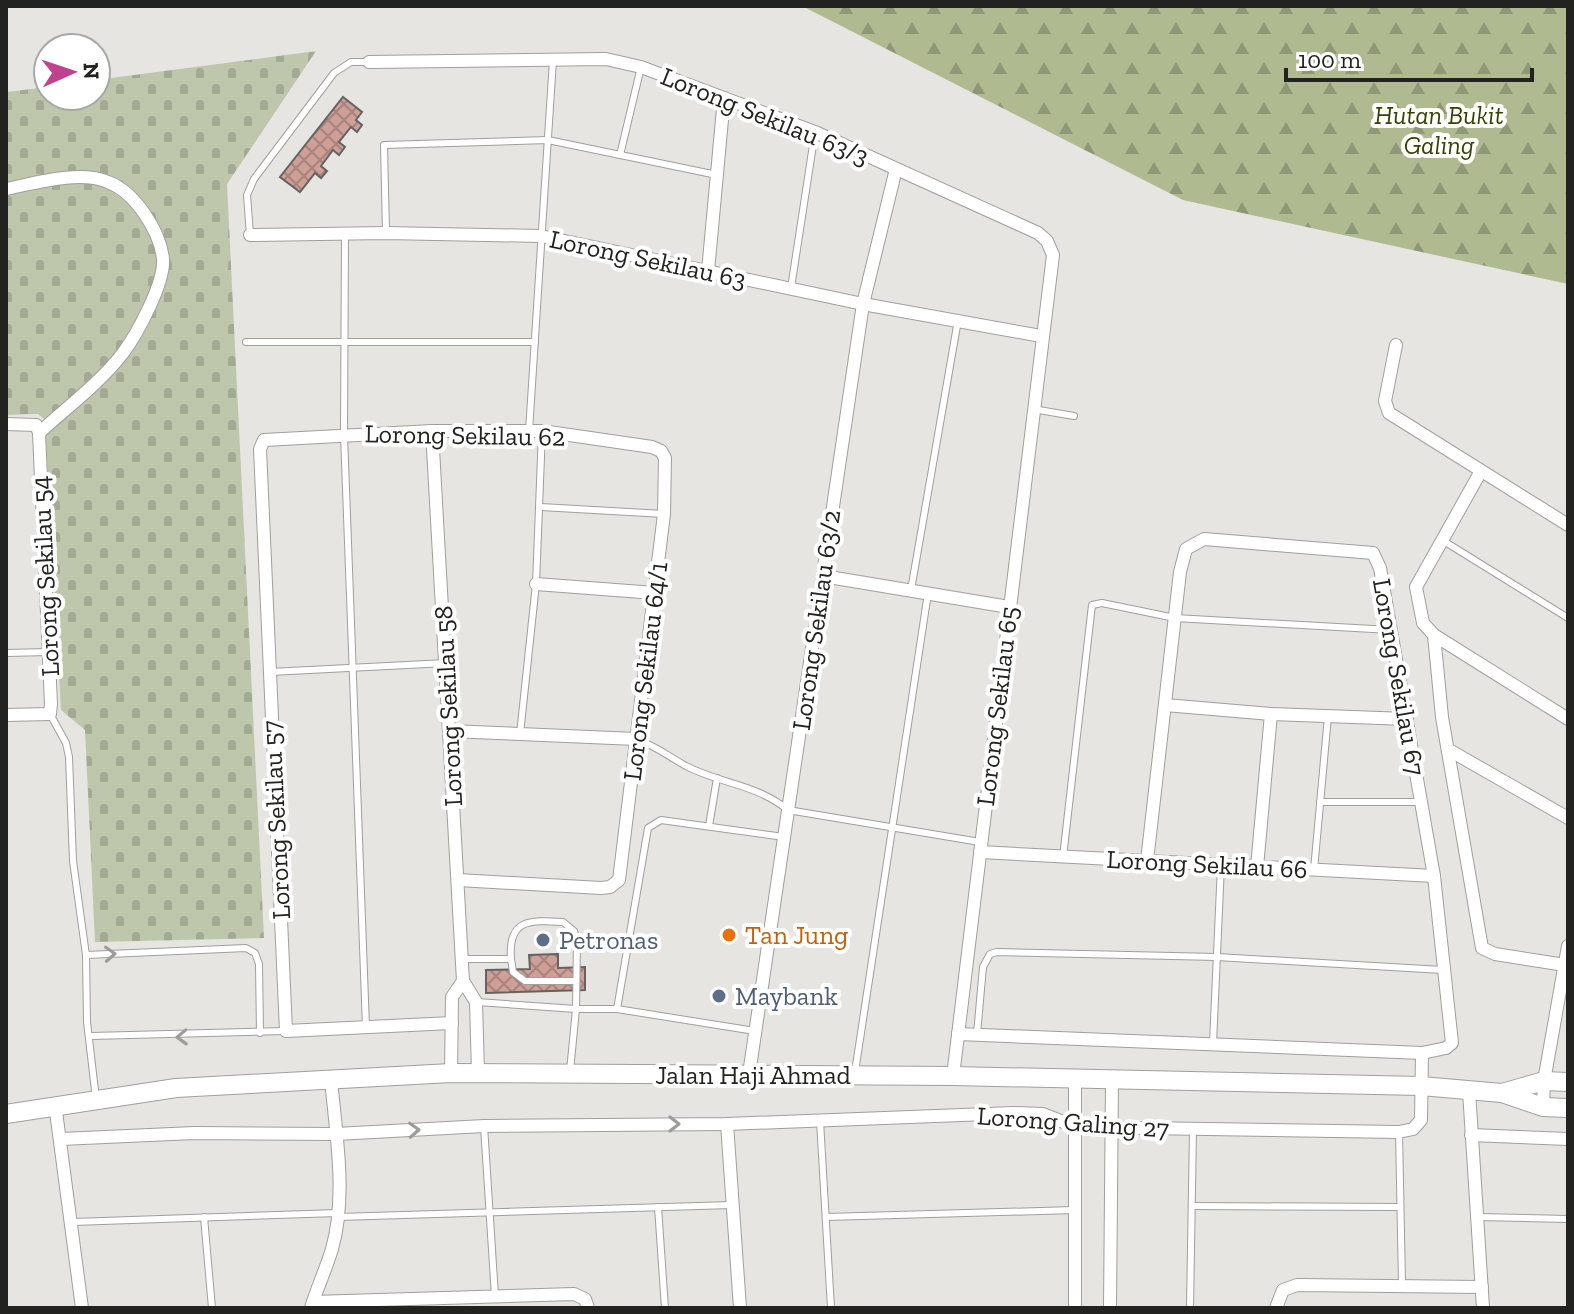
<svg xmlns="http://www.w3.org/2000/svg" width="1574" height="1314" viewBox="0 0 1574 1314" font-family="'Zilla Slab',serif">
  <style>
    .forest { fill: url(#forest-firs) }
    .cemetery { fill: url(#cemetery-stones) }
    .building { fill: url(#building-cross-hatch); stroke: #666262; stroke-width: 2 }
    .lines { fill: none; stroke-linecap: round; stroke-linejoin: round }
    .lane-casing { stroke: #a19f9d; stroke-width: 8 }
    .street-casing { stroke: #a19f9d; stroke-width: 14 }
    .secondary-casing { stroke: #a19f9d; stroke-width: 20 }
    .lane { stroke: #fff; stroke-width: 6 }
    .street { stroke: #fff; stroke-width: 12 }
    .secondary { stroke: #fff; stroke-width: 18 }
    .oneway { stroke: #9c9c9b }
    .food-dot { fill: #e8710a; stroke: #fff; stroke-width: 3 }
    .service-dot { fill: #5c6f8a; stroke: #fff; stroke-width: 3 }
    .labels { text-anchor: middle; stroke-width: 8; stroke-linejoin: round; paint-order: stroke }
    .park-label { font-size: 26px; font-style: italic; fill: #364200; stroke: #fff }
    .street-label { font-size: 26px; fill: #222221; stroke: #fff }
    .food-label { font-size: 26px; fill: #c56008; stroke: #fff; text-anchor: start }
    .service-label { font-size: 26px; fill: #4e5e75; stroke: #fff; text-anchor: start }
  </style>
  <defs>
    <pattern id="forest-firs" width="22" height="20" patternUnits="userSpaceOnUse" patternTransform="scale(2)"><rect width="22" height="20" fill="#afba91"/><path d="M5 1l3.5 6h-7zM16 11l3.5 6h-7z" fill="#8e9776"/></pattern>
    <pattern id="cemetery-stones" width="16" height="16" patternUnits="userSpaceOnUse" patternTransform="scale(2)"><rect width="16" height="16" fill="#bec6ab"/><path d="M2 7V4a2 2 0 0 1 4 0v3zM10 15v-3a2 2 0 0 1 4 0v3z" fill="#a3aa93"/></pattern>
    <pattern id="building-cross-hatch" width="8" height="8" patternUnits="userSpaceOnUse" patternTransform="scale(2)"><rect width="8" height="8" fill="#cea097"/><path d="M0 0l8 8M0 8l8-8" fill="none" stroke="#a7827b"/></pattern>
  </defs>
  <rect width="100%" height="100%" fill="#e6e5e2"/>
  <polygon class="forest" points="802,6 1568,6 1568,284 1183,200"/>
  <polygon class="cemetery" points="316,51 227,184 264,938 95,942 85,730 61,710 45,420 38,414 6,415 6,92 48,87 48,96 96,96 96,80"/>
  <g class="building">
    <polygon points="343,97 362,112 356,120 362,125 357,132 351,127 339,142 345,147 339,155 333,150 321,166 327,171 321,178 315,173 300,192 280,177"/>
    <polygon points="558,954 558,968 585,967 585,990 486,993 486,970 530,969 529,955"/>
  </g>
  <g class="lines">
    <defs>
      <g id="lane">
        <polyline points="620,155 641,67"/>
        <polyline points="345,233 344,435 366,1027"/>
        <polyline points="386,233 384,145 548,140 717,175"/>
        <polyline points="250,235 247,195 254,179 334,73 351,62 369,62"/>
        <polyline points="791,288 815,132"/>
        <polyline points="246,342 535,342"/>
        <polyline points="1033,409 1074,416"/>
        <polyline points="529,431 553,60"/>
        <polyline points="541,507 664,514"/>
        <polyline points="1442,540 1568,618"/>
        <polyline points="911,590 958,320"/>
        <polyline points="6,653 49,652"/>
        <polyline points="270,672 446,663"/>
        <polyline points="50,714 66,743 69,757 73,861 86,955"/>
        <polyline points="520,734 536,584 542,431"/>
        <path d="M636,739C656,746 668,756 686,766C721,784 756,784 788,810L980,842"/>
        <polyline points="1320,802 1421,802"/>
        <polyline points="709,826 717,778"/>
        <polyline points="1063,857 1092,605 1102,603 1175,618 1391,630"/>
        <polyline points="1314,870 1328,716"/>
        <path d="M462,959H511C508,919 529,920 563,922L574,931L577,941L576,1009H617"/>
        <polyline points="511,959 513,972 525,981 576,981"/>
        <polyline points="477,1002 576,1009 570,1071"/>
        <polyline points="755,1031 617,1009 648,828 661,820 784,837"/>
        <polyline points="977,1034 983,967 990,954 997,952 1217,957 1443,970"/>
        <polyline points="91,1036 286,1031"/>
        <polyline points="1213,1043 1221,865"/>
        <polyline points="855,1072 928,593"/>
        <polyline points="96,1099 87,1022 86,955 246,948 255,953 259,964 260,1033"/>
        <polyline points="820,1121 831,1308"/>
        <polyline points="484,1126 495,1296"/>
        <polyline points="1399,1132 1402,1284"/>
        <polyline points="1192,1206 1400,1207"/>
        <polyline points="658,1207 665,1308"/>
        <polyline points="204,1217 212,1308"/>
        <polyline points="338,1217 732,1205"/>
        <polyline points="826,1217 1074,1210"/>
        <polyline points="1477,1217 1568,1219"/>
        <polyline points="73,1222 338,1213"/>
        <polyline points="1190,1308 1193,1129"/>
      </g>
      <g id="street">
        <polyline points="369,62 606,59 641,67 815,132 1038,233 1047,241 1053,255 953,1076"/>
        <path d="M6,189C36,183 79,170 108,182C135,192 160,231 163,259C165,283 137,334 123,353C100,383 66,408 39,433"/>
        <polyline points="250,235 386,233 541,236 863,304 1041,336"/>
        <polyline points="708,271 724,98"/>
        <polyline points="1396,345 1385,401 1389,413 1568,525"/>
        <polyline points="6,424 36,425 39,433 51,704 50,714 6,715"/>
        <polyline points="432,431 463,981 476,1002 478,1073"/>
        <polyline points="1481,471 1416,587 1423,623 1434,635 1568,719"/>
        <polyline points="823,576 1009,607"/>
        <polyline points="536,584 655,593"/>
        <polyline points="1434,635 1442,717 1482,948 1495,954 1565,965"/>
        <polyline points="1165,705 1271,714 1407,719"/>
        <polyline points="449,731 636,739"/>
        <polyline points="1449,750 1568,818"/>
        <polyline points="980,852 1434,876"/>
        <polyline points="1257,867 1271,714"/>
        <polyline points="452,1023 286,1031 260,449 264,440 432,431 542,431 652,447 661,451 665,458 664,514 619,880 610,887 601,888 458,880"/>
        <polyline points="958,1034 1422,1053 1446,1048 1452,1043 1434,876 1380,568 1373,553 1204,539 1186,549 1180,572 1147,861"/>
        <polyline points="451,1073 452,997 463,981"/>
        <polyline points="749,1074 863,304 896,169"/>
        <polyline points="1469,1091 1483,1308"/>
        <polyline points="55,1104 82,1308"/>
        <polyline points="1543,1107 1544,1081 1568,946"/>
        <polyline points="727,1124 740,1308"/>
        <polyline points="1471,1135 1568,1139"/>
        <polyline points="61,1139 194,1133 336,1134 484,1126 727,1124 1013,1113 1043,1114 1076,1127 1399,1132 1413,1129 1421,1120 1422,1053"/>
        <polyline points="313,1302 574,1294 585,1299 588,1308"/>
        <path d="M311,1308C317,1288 326,1269 332,1249C347,1196 336,1134 331,1080"/>
        <polyline points="1075,1308 1075,1079"/>
        <polyline points="1110,1308 1112,1080"/>
        <polyline points="1276,1308 1283,1290 1297,1285 1482,1287"/>
      </g>
      <g id="secondary">
        <polyline points="1502,1093 1544,1081 1568,1082"/>
        <polyline points="6,1114 176,1088 451,1073 953,1076 1421,1086 1502,1093 1543,1107 1568,1108"/>
      </g>
    </defs>
    <use href="#lane" class="lane-casing"/>
    <use href="#street" class="street-casing"/>
    <use href="#secondary" class="secondary-casing"/>
    <use href="#lane" class="lane"/>
    <use href="#street" class="street"/>
    <use href="#secondary" class="secondary"/>
  </g>
  <defs><path id="oneway-chevron" d="M-2-3.5L2.5 0L-2 3.5" fill="none" stroke-width="1.6" stroke-linecap="round" stroke-linejoin="round" transform="scale(2)"/></defs>
  <g class="oneway">
    <use href="#oneway-chevron" transform="translate(110 954) rotate(-3)"/>
    <use href="#oneway-chevron" transform="translate(182 1037) rotate(178)"/>
    <use href="#oneway-chevron" transform="translate(674 1124)"/>
    <use href="#oneway-chevron" transform="translate(414 1130) rotate(-3)"/>
  </g>
  <circle class="food-dot" cx="729" cy="935" r="8"/>
  <g class="service-dot">
    <circle cx="543" cy="940" r="8"/>
    <circle cx="719" cy="996" r="8"/>
  </g>
  <g class="labels">
    <g class="park-label">
      <text x="1439" y="124">Hutan Bukit<tspan x="1439" dy="30">Galing</tspan></text>
    </g>
    <g class="street-label">
      <text transform="translate(765 116) rotate(22)" y="9">Lorong Sekilau 63/3</text>
      <text transform="translate(648 259) rotate(12)" y="9">Lorong Sekilau 63</text>
      <text transform="translate(465 435) rotate(1)" y="9">Lorong Sekilau 62</text>
      <text transform="translate(45 576) rotate(-93)" y="9">Lorong Sekilau 54</text>
      <text transform="translate(816 620) rotate(-82)" y="9">Lorong Sekilau 63/2</text>
      <text transform="translate(645 671) rotate(-83)" y="9">Lorong Sekilau 64/1</text>
      <text transform="translate(1399 677) rotate(80)" y="9">Lorong Sekilau 67</text>
      <text transform="translate(448 706) rotate(-93)" y="9">Lorong Sekilau 58</text>
      <text transform="translate(997 706) rotate(-83)" y="9">Lorong Sekilau 65</text>
      <text transform="translate(276 820) rotate(-93)" y="9">Lorong Sekilau 57</text>
      <text transform="translate(1207 864) rotate(3)" y="9">Lorong Sekilau 66</text>
      <text x="753" y="1084">Jalan Haji Ahmad</text>
      <text transform="translate(1073 1122) rotate(4)" y="9">Lorong Galing 27</text>
    </g>
    <g class="food-label">
      <text x="745" y="944">Tan Jung</text>
    </g>
    <g class="service-label">
      <text x="559" y="949">Petronas</text>
      <text x="735" y="1005">Maybank</text>
    </g>
  </g>
  <rect width="1574" height="1314" fill="none" stroke="#222221" stroke-width="16"/>
  <g transform="translate(72 72) rotate(87)"><circle r="38" fill="#ffffff" stroke="#a7a7a6" stroke-width="2"/>
  <path d="M0-6L14 30L0 20L-14 30Z" fill="#c0418e"/>
  <text y="-12" font-size="22" font-weight="bold" text-anchor="middle" fill="#222221">N</text>
  </g>
  <path d="M1286 68v12h246v-12" fill="none" stroke="#222221" stroke-width="4"/>
  <text x="1298" y="68" font-size="24" fill="#222221" stroke="#ffffff" stroke-width="6" paint-order="stroke">100 m</text>
</svg>
